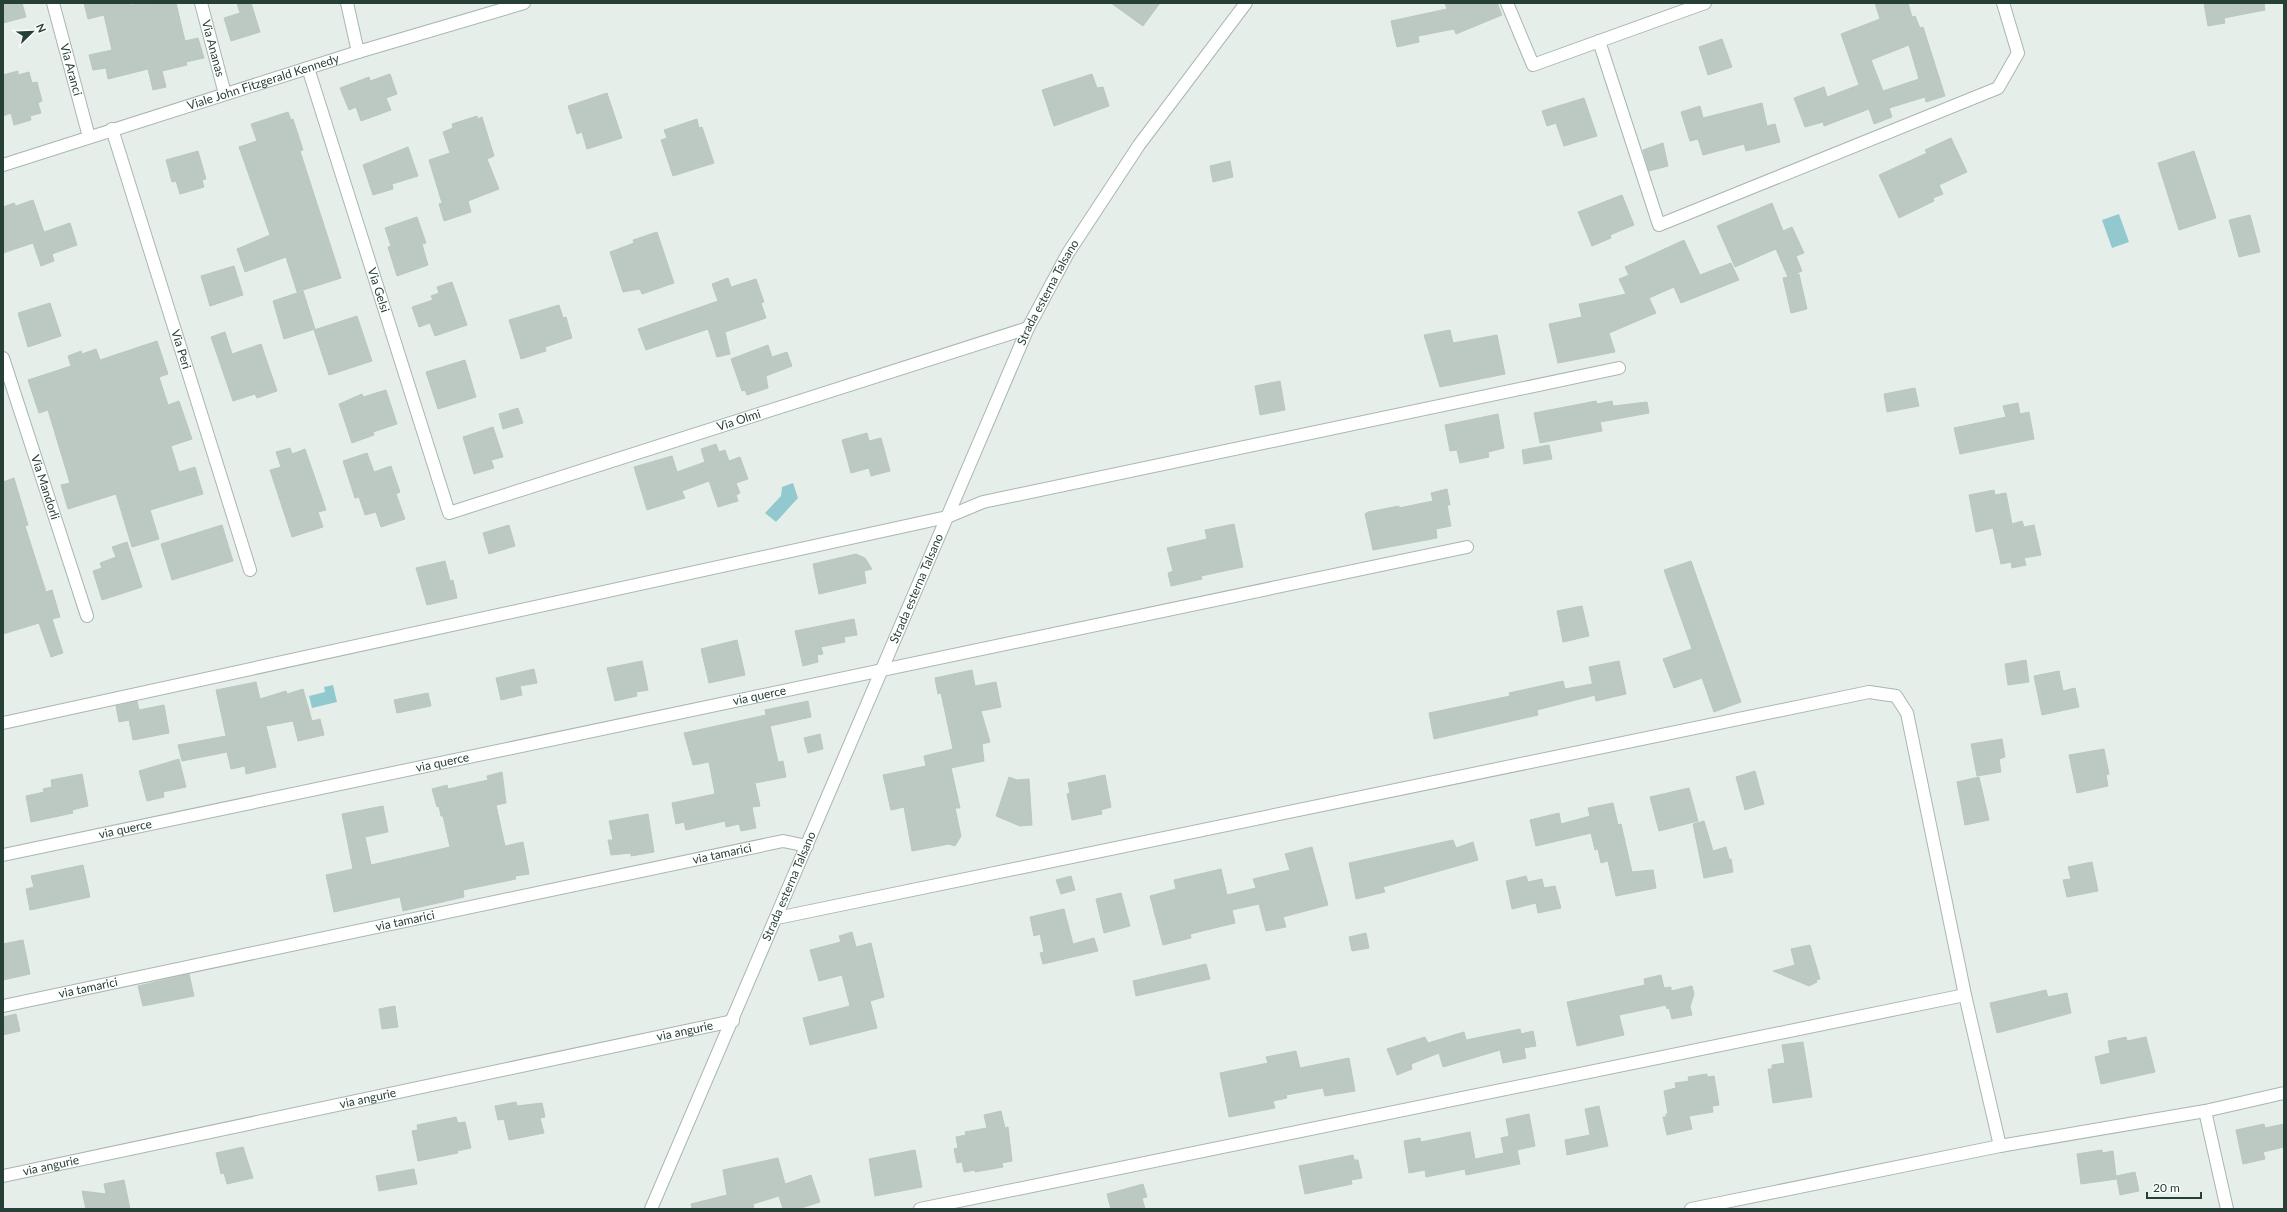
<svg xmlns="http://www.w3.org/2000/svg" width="2287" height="1212" viewBox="0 0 2287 1212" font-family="Lato,sans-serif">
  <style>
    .water { fill: #92c9cf }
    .building { fill: #bcc9c3; stroke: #b9c8c1; fill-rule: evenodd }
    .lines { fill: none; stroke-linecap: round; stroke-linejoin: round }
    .minor-casing { stroke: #a9b6b1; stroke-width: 14 }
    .minor { stroke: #fff; stroke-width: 12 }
    .labels { text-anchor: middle; stroke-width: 3; stroke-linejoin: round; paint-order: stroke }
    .street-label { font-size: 12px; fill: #264038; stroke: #f7fbf9 }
  </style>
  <rect width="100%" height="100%" fill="#e6eeea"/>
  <g class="water">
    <polygon points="2119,214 2129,242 2112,248 2102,220"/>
    <polygon points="793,483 798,498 776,522 765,513 781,496 782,487"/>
    <polygon points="333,685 337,702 312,708 309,696 325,692 324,687"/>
  </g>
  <g class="building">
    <polygon points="3,3 22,3 26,17 3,23"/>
    <polygon points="84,3 130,3 130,5 176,3 185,41 198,38 204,58 186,62 187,65 162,71 166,87 153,90 148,69 108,79 106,68 93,70 89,55 112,50 104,15 88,19"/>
    <polygon points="237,3 251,3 260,32 231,41 224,18 240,13"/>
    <polygon points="1111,3 1160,3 1143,26"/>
    <polygon points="1445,3 1497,3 1502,15 1456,34 1454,29 1418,36 1419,42 1397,47 1391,21 1447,9"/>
    <path d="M1875,3H1908L1912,17L1915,16L1920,28L1923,27L1945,96L1926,102L1925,97L1889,108L1892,117L1874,124L1869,109L1824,126L1823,122L1805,127L1794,98L1824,87L1827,97L1859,85L1841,34L1880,19ZM1909,45L1919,79L1883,91L1871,60Z"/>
    <polygon points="2204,3 2264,3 2265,10 2224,18 2225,23 2208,26"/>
    <polygon points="1722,39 1732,67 1708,75 1699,47"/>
    <polygon points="18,71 18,75 29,72 32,83 37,82 42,101 38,103 41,113 30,116 31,120 14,125 11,113 3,116 3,75"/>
    <polygon points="390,74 397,94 386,98 391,110 361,121 356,107 349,110 340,88 369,77 370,81"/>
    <polygon points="1092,74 1097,88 1103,87 1109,106 1054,126 1042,90"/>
    <polygon points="607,93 622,138 587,149 582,132 577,134 568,106"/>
    <polygon points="1584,98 1597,136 1564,146 1556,123 1547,126 1542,111"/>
    <polygon points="1762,103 1767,126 1775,124 1780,142 1746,151 1744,144 1703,155 1698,139 1690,141 1681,112 1700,106 1703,118"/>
    <polygon points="288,112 291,120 293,119 303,150 300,151 341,278 297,292 286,257 245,272 237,249 270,235 239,147 257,141 251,124"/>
    <polygon points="477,116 478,119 482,117 494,156 487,159 499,189 468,201 471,212 444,221 439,204 442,203 429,160 450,153 443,132 453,128 452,124"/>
    <polygon points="697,119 699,128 702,127 714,163 673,176 661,140 667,138 664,130"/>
    <polygon points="1951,138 1967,172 1939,185 1943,194 1933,198 1934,201 1899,218 1879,175 1927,153 1925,150"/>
    <polygon points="1663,143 1668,166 1649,171 1643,150"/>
    <polygon points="408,147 418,176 392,184 393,189 373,195 363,165"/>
    <polygon points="198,151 206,179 202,180 204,187 180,194 176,181 172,182 166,160"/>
    <polygon points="2194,151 2216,218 2179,230 2158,163"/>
    <polygon points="1230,161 1233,177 1213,182 1210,166"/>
    <polygon points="1622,195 1634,225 1610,235 1611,238 1592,246 1578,212"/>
    <polygon points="33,200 44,232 70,223 77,245 52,254 54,261 41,266 33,243 3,253 3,207 14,203 16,206"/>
    <polygon points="1772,203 1783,231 1792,227 1804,253 1796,256 1802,271 1791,276 1799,274 1807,309 1791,313 1783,278 1788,277 1776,249 1735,267 1717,226"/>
    <polygon points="2250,215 2260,252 2239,257 2229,220"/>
    <polygon points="417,217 426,243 422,244 428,265 397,276 388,247 391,246 385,228"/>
    <polygon points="657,232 674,283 642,294 640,289 623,292 610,252 634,243 633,240"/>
    <polygon points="1684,240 1700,275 1731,263 1739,280 1681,303 1674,287 1649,298 1656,313 1609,333 1615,352 1558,363 1549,324 1582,317 1579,304 1626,294 1619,279 1629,275 1625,267"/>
    <polygon points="234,266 243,295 210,306 201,276"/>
    <polygon points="728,278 731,287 756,279 764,302 761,303 766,318 725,332 730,354 717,357 708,329 646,350 638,329 718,301 712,284"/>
    <polygon points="452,282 467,325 435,336 430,323 419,327 412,307 433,300 431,296 439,293 437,287"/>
    <polygon points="303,291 315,329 284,339 273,301"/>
    <polygon points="50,303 61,336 28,347 18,313"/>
    <polygon points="559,305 563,318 566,317 572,338 545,347 546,351 521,359 509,320"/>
    <polygon points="357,316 372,361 329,375 314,330"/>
    <polygon points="1450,330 1453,343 1497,335 1505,374 1440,387 1424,335"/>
    <polygon points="225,332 232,354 261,344 277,391 257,398 255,394 233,401 211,337"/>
    <polygon points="157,341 168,374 159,377 168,405 179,401 192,439 171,446 179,472 195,467 203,494 150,510 159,539 132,547 116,494 68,509 61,485 70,483 48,410 39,413 28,380 71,366 68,356 81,351 82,354 96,349 100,360"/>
    <polygon points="768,345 772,357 787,352 792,366 766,376 768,388 747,395 745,390 742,391 731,359"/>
    <polygon points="465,360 476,397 438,409 426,372"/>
    <polygon points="1280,381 1285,410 1260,415 1255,386"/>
    <polygon points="1915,388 1919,406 1887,412 1884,394"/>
    <polygon points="386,390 397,424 373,432 374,435 352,443 339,404 362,394 363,397"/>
    <polygon points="1596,401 1597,404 1612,401 1613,406 1647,402 1649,413 1600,422 1602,431 1540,443 1534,413"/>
    <polygon points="2018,403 2020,414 2029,412 2034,439 1960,454 1954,428 2006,417 2003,406"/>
    <polygon points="518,408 523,423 503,429 499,414"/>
    <polygon points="1498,414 1504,448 1488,452 1489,457 1460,463 1457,450 1450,451 1445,425"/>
    <polygon points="493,427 503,457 491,460 494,468 474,474 463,437"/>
    <polygon points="867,433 869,441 881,438 890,471 871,476 869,468 851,473 842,440"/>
    <polygon points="716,444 719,452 725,450 729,461 740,457 748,479 736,483 740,493 736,495 738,501 718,507 709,481 682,491 685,498 647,510 634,467 672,456 677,472 705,462 701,449"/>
    <polygon points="1549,445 1552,459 1524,464 1522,450"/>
    <polygon points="290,448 292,454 305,449 326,510 318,512 323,527 292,537 270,470 281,467 276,452"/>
    <polygon points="367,453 374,472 391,466 400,492 396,494 405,519 381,527 376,512 365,515 359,497 355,498 343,461"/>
    <polygon points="14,478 28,525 25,526 46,592 52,590 60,617 52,619 63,653 51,657 39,623 3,634 3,482"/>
    <polygon points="1447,489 1450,505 1447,505 1451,526 1436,529 1437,538 1373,550 1365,514 1368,512 1399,506 1399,508 1433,501 1431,493"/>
    <polygon points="1994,490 1995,495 2006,493 2012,524 2022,521 2024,527 2034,525 2041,555 2024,558 2026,565 2012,568 2011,562 2001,564 1993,528 1976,532 1969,495"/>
    <polygon points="1234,524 1243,567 1201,576 1202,579 1171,586 1168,573 1173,571 1167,548 1207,539 1205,530"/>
    <polygon points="222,525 233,561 172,580 161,544"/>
    <polygon points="509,525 515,546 489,554 483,533"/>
    <polygon points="127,542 142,587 102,600 93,571 102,568 100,563 116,557 112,547"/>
    <polygon points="856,554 865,558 872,569 864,571 866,583 819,594 813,564"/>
    <polygon points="445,561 450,581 453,580 457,598 427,605 416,568"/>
    <polygon points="1691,561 1741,702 1714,712 1702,678 1674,688 1663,659 1692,649 1664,570"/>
    <polygon points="1582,606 1589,636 1563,642 1557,611"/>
    <polygon points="854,619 857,635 844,637 845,642 821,647 823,654 817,655 818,662 803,666 795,631"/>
    <polygon points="737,640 745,675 709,683 701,649"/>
    <polygon points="2026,660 2029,682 2008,685 2005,664"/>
    <polygon points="642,661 648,690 636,692 637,696 615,701 607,668"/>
    <polygon points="1619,661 1626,694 1596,701 1589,667"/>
    <polygon points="534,669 537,683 520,686 522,695 501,700 496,678"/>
    <polygon points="972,670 975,686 996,682 1001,707 981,711 990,742 982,744 984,761 951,768 960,808 955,808 961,836 955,846 949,844 912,851 904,807 891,810 883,775 926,766 924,756 953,749 941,693 938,694 935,678"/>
    <polygon points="2059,671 2063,691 2075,688 2079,707 2042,715 2034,676"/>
    <polygon points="1563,681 1565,689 1592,684 1595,695 1537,710 1538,715 1434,739 1429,713 1510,696 1509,693"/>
    <polygon points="256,682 260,699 286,691 287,694 303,689 312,721 320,719 324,735 298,741 293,721 266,726 276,767 246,774 245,766 231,769 227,752 182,761 178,745 226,736 216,690"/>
    <polygon points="428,693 431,706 397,713 394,700"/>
    <polygon points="137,701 139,710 164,705 169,733 133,740 129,720 119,722 116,706"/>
    <polygon points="808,701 811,717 770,726 778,762 783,761 786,777 755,783 760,806 752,807 756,828 741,831 739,824 726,827 725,821 686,830 684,822 676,824 672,803 715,794 709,762 693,765 684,733 766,715 765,710"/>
    <polygon points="820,734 823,749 808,753 804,738"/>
    <polygon points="2002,739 2005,757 1999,759 2001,772 1977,776 1971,744"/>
    <polygon points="2104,749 2109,774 2106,775 2108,786 2077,793 2069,755"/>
    <polygon points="179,759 186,787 163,792 164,797 147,801 139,771"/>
    <polygon points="1755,771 1764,804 1745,810 1736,777"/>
    <polygon points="502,772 506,803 496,805 505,846 523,842 529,874 515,876 516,879 463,890 464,897 403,911 400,897 334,912 326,875 353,869 342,814 383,806 388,832 365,837 371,865 450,847 443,816 441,816 439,806 437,807 432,789 447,785 448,789 488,780 487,776"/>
    <polygon points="82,774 88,806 72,810 73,813 31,822 26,796 44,792 43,789 52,787 51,780"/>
    <polygon points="1105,775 1111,807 1101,810 1102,814 1072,820 1067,794 1070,793 1068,783"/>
    <polygon points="1009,777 1017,780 1029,779 1032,825 1020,826 996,816"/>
    <polygon points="1979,777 1989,820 1965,825 1957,782"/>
    <polygon points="1689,788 1698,821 1659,831 1650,797"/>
    <polygon points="1613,803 1618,825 1621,824 1632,872 1653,870 1656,888 1616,896 1608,861 1601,863 1598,849 1595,850 1591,833 1536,846 1530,820 1559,813 1561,824 1590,816 1588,808"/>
    <polygon points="648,814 654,852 631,856 631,853 611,855 608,840 613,840 609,821"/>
    <polygon points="1704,821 1713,851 1726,847 1729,859 1731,859 1733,872 1704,878 1693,824"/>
    <polygon points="1453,840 1456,848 1473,842 1478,860 1383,887 1385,892 1356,899 1349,863"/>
    <polygon points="1312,847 1328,905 1283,917 1286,927 1266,931 1259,904 1232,910 1235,923 1190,934 1191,938 1163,945 1150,896 1176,889 1174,880 1221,869 1227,895 1256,888 1253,879 1290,870 1285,854"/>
    <polygon points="2092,862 2098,891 2067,897 2063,880 2071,879 2068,867"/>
    <polygon points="83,865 90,897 30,910 26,889 34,887 31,876"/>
    <polygon points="1071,876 1075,890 1061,894 1056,880"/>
    <polygon points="1526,876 1528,882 1542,879 1544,888 1555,886 1561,908 1538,913 1536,903 1512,909 1506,881"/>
    <polygon points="1121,893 1130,926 1104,933 1096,899"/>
    <polygon points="1064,909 1073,944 1094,938 1098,951 1043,964 1040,953 1044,952 1040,934 1034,936 1030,917"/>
    <polygon points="852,932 856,947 871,943 884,997 870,1001 877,1028 810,1045 803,1018 850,1006 842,975 819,981 810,950 841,942 839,936"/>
    <polygon points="1366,933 1369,948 1352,951 1349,937"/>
    <polygon points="23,940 30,974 3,980 3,944"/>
    <polygon points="1810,945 1820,979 1816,980 1817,982 1809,986 1773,971 1795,965 1791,949"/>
    <polygon points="1206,964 1210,979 1136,996 1133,981"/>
    <polygon points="189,974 194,996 143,1006 138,986"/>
    <polygon points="1661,975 1664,988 1671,987 1671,991 1692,986 1694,994 1690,1007 1692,1015 1672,1019 1669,1008 1667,1009 1666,1005 1619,1015 1624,1035 1577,1046 1567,1002 1645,985 1644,979"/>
    <polygon points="2046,990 2048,997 2067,993 2071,1013 1997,1033 1990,1003"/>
    <polygon points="395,1006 398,1027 382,1029 379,1009"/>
    <polygon points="16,1014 20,1031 3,1035 3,1017"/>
    <polygon points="1520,1029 1521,1034 1533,1031 1536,1046 1524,1048 1526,1058 1503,1063 1500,1050 1443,1067 1439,1053 1411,1064 1412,1069 1397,1075 1387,1049 1425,1037 1428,1043 1464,1032 1466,1040"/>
    <polygon points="2126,1037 2127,1041 2146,1037 2155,1072 2101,1084 2095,1057 2110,1053 2108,1041"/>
    <polygon points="1803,1042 1812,1097 1773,1103 1768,1069 1772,1069 1772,1065 1785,1063 1782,1045"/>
    <polygon points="1296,1051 1300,1068 1349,1058 1355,1091 1325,1096 1323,1088 1286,1095 1287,1098 1273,1101 1275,1108 1229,1117 1220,1073 1268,1063 1266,1057"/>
    <polygon points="1707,1074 1707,1077 1714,1076 1719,1105 1712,1106 1713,1112 1689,1116 1692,1129 1667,1135 1663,1117 1666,1117 1666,1114 1668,1114 1664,1091 1676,1088 1675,1083 1689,1081 1688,1077"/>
    <polygon points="516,1102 517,1106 542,1103 545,1117 540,1118 544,1133 509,1140 504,1119 498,1120 495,1106"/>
    <polygon points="1599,1106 1608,1146 1567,1155 1565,1140 1590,1135 1585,1109"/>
    <polygon points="1001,1111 1005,1128 1008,1127 1012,1161 1002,1163 1003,1167 975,1172 975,1170 964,1172 962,1162 957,1163 954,1149 958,1148 956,1137 966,1135 965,1132 987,1128 984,1115"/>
    <polygon points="1529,1114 1535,1146 1517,1150 1520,1164 1466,1175 1465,1169 1426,1177 1425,1170 1409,1173 1404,1141 1420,1138 1421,1142 1470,1132 1475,1159 1504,1153 1501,1138 1509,1136 1506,1119"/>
    <polygon points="456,1117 458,1123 465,1122 471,1148 457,1151 458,1153 418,1161 412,1131 418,1130 417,1125"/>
    <polygon points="2264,1124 2265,1128 2284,1124 2284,1147 2263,1152 2265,1159 2243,1164 2236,1130"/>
    <polygon points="243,1147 253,1178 227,1184 224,1173 221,1174 216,1153"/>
    <polygon points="915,1150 922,1187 875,1196 869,1159"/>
    <polygon points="2102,1150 2102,1153 2113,1151 2116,1176 2135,1172 2139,1191 2120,1195 2117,1179 2081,1184 2077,1154"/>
    <polygon points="1353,1155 1354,1160 1358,1160 1362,1178 1351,1180 1352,1184 1305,1194 1299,1166"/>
    <polygon points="778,1158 785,1184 811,1175 820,1202 798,1209 783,1209 779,1196 753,1204 754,1209 692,1209 691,1204 727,1195 723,1170"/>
    <polygon points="414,1169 417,1184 379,1191 376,1176"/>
    <polygon points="124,1180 130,1209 86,1209 82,1191 106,1194 104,1184"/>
    <polygon points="1143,1184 1147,1197 1142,1198 1145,1209 1111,1209 1107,1194"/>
  </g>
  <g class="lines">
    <defs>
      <g id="minor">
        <path id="s1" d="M53,3L89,137"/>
        <path id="s2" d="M201,3L225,94"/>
        <polyline points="347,3 358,52"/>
        <polyline points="1507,3 1533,65 1705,3"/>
        <polyline points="1599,41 1659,225 1998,88 2018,53 2003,3"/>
        <path id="s3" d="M308,68L449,513L1028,328"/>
        <path id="s4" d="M112,129L250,570"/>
        <path id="s5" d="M3,165L358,52L524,3"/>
        <path id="s6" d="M3,358L87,616"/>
        <polyline points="3,723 947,517 983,502 1619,368"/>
        <path id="s7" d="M3,855L1467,547"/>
        <polyline points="777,918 1869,692 1896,696 1907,713 1965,995 2000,1146"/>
        <path id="s8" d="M3,1006L783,841L807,846"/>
        <polyline points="2205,1111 2227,1209"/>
        <path id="s9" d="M3,1176L733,1021"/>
        <path id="s10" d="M651,1209L1028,328L1068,253L1139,145L1246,3"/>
        <polyline points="920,1209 1965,995"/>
        <polyline points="1691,1209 2000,1146 2205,1111 2284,1093"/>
      </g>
    </defs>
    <use href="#minor" class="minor-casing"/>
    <use href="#minor" class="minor"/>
  </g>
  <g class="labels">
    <g class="street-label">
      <text dy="4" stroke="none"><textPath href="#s2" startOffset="47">Via Ananas</textPath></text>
      <text dy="4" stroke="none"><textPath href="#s1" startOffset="69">Via Aranci</textPath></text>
      <text dy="4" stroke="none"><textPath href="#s5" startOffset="273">Viale John Fitzgerald Kennedy</textPath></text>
      <text dy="4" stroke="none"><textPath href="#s3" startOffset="233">Via Gelsi</textPath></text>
      <text dy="4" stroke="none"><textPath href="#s10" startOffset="999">Strada esterna Talsano</textPath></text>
      <text dy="4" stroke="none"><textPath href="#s4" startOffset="231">Via Peri</textPath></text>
      <text dy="4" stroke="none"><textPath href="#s3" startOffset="771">Via Olmi</textPath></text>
      <text dy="4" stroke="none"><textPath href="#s6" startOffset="136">Via Mandorli</textPath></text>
      <text dy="4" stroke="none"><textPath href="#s10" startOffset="675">Strada esterna Talsano</textPath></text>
      <text dy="4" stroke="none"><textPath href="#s7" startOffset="773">via querce</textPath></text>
      <text dy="4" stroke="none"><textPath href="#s7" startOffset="449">via querce</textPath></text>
      <text dy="4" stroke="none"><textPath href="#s7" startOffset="125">via querce</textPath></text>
      <text dy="4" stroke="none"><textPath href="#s8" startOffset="735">via tamarici</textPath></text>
      <text dy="4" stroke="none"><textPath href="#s10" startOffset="351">Strada esterna Talsano</textPath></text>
      <text dy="4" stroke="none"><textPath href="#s8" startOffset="411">via tamarici</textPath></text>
      <text dy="4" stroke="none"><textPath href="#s8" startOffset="87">via tamarici</textPath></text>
      <text dy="4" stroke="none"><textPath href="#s9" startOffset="697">via angurie</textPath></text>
      <text dy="4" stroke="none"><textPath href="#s9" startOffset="373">via angurie</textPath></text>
      <text dy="4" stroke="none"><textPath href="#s9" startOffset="49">via angurie</textPath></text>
    </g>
  </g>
  <rect width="2287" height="1212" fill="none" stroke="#264038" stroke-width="8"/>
  <g transform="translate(32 32) rotate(67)" stroke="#f7fbf9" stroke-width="3" paint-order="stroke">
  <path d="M0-3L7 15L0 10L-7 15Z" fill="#264038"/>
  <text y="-6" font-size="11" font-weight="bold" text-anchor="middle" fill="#264038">N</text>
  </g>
  <path d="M2147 1192v6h54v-6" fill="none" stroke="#264038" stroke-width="2"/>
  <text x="2153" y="1192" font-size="12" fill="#264038" stroke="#f7fbf9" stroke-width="3" paint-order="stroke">20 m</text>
</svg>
